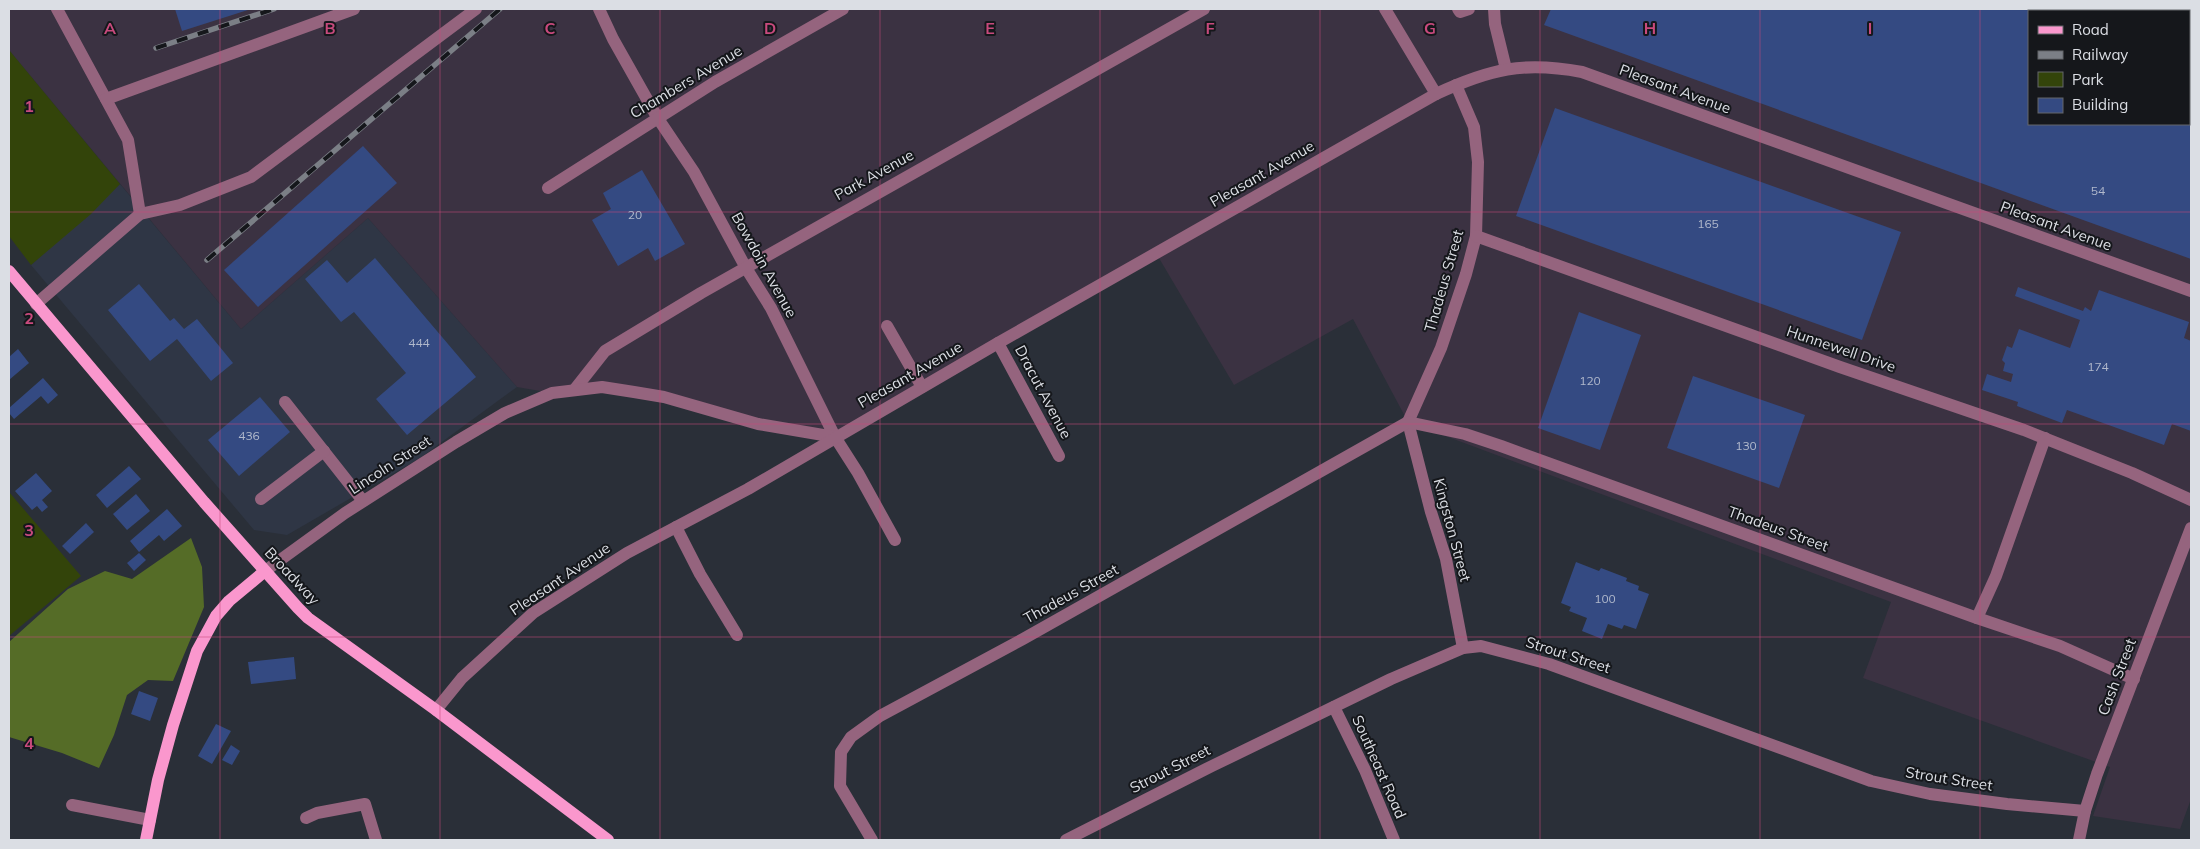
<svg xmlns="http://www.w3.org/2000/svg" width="2200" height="849" viewBox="0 0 2200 849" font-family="Mulish,sans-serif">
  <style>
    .built { fill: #2f3645 }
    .industrial { fill: #3b3242; fill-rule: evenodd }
    .green { fill: #33440a }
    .forest { fill: #556c27 }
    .building { fill: #344a82; fill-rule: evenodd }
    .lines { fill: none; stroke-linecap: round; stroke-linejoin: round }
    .minor { stroke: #95647e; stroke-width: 12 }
    .major { stroke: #fa97cd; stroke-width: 12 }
    .rail-casing { stroke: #7b7f86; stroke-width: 5.5 }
    .rail { stroke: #15171b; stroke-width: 4; stroke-dasharray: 11; stroke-linecap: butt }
    .grid { fill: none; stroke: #c84a7d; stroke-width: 1; stroke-opacity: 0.55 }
    .labels { text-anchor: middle; stroke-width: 4; stroke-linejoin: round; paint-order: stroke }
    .number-label { font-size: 12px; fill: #b1b9cc }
    .street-label { font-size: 15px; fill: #dbdee4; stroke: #15171b }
    .grid-label { font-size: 16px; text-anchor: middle; font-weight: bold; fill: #c84a7d; stroke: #15171b; stroke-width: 4; stroke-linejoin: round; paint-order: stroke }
  </style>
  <rect width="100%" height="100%" fill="#2a2f38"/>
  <polygon class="built" points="120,184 241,329 368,218 517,387 420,458 287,535 254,530 31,265"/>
  <path class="industrial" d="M9,9H2191V799L2180,829L2093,816L2110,767L1863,678L1891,602L1408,422L1353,319L1234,385L1156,253L835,437L634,392L552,393L517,387L368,218L241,329L9,50ZM2029,11H2189V124H2029Z"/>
  <g class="green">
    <polygon points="9,50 120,184 91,214 31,265 9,236"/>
    <polygon points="9,492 81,576 9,636"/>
  </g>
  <polygon class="forest" points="191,538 202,567 204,607 173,681 148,680 127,695 114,735 99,768 62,753 9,737 9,642 68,589 105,571 132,579"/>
  <g class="building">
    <polygon points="175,9 251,9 182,31"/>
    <path d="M1551,9H2191V259L1544,25ZM2029,11H2189V124H2029Z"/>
    <polygon points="1555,108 1901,232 1862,340 1516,216"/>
    <polygon points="363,146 397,183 258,307 224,270"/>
    <polygon points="642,170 685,244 655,261 648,248 618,266 592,220 611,209 603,193"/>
    <polygon points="375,258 476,377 407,435 376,399 406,373 354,312 341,322 305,279 327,260 347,283"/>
    <polygon points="139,284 170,321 174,318 184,329 197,319 233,363 211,381 177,339 150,361 108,310"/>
    <polygon points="2018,287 2083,311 2085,307 2091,311 2099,290 2189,322 2184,338 2191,341 2191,431 2172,424 2164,445 2067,410 2062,423 2017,406 2018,402 1982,390 1987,374 2011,382 2013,374 2003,371 2005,363 2002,360 2007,346 2012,348 2019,329 2070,348 2080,320 2015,296"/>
    <polygon points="1579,312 1641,335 1600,450 1538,428"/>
    <polygon points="18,349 29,363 9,380 9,357"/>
    <polygon points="1693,376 1805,415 1779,488 1667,448"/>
    <polygon points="43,378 58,395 48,404 41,396 14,419 9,413 9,408"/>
    <polygon points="260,397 290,432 239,476 208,440"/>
    <polygon points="129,466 141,479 107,508 96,495"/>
    <polygon points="36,473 52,491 42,500 48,507 42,512 37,506 32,510 15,491"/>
    <polygon points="136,494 150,511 127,530 113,514"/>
    <polygon points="167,509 182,526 164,541 159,535 139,552 130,541"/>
    <polygon points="86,523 94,532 70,554 62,546"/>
    <polygon points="139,553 146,560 134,571 127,563"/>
    <polygon points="1576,562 1599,571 1601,568 1627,578 1626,581 1639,586 1638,590 1649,594 1636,629 1624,625 1622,629 1608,624 1602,639 1582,631 1587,618 1569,611 1571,607 1561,603"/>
    <polygon points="294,657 296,679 251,684 248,662"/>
    <polygon points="139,691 158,698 150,721 131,714"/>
    <polygon points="216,724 231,731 212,764 198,756"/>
    <polygon points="231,745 240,751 232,765 222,760"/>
  </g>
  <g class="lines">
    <g class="minor">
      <polyline points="57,9 128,140 140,214"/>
      <polyline points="599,9 613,39 657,117 694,172 746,268 771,308 835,437 858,473 895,540"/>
      <polyline points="1385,9 1436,94"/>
      <polyline points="1458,9 1460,12 1469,9"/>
      <polyline points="1494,9 1495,24 1506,69"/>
      <polyline points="1456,85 1474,127 1478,162 1476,236 1466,274 1441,348 1408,422 1431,512 1446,559 1463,648"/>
      <polyline points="106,99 354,9"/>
      <polyline points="548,188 715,82 843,9"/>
      <polyline points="1476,236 1840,367 2024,430 2132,473 2191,500"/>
      <polyline points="36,304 140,214 180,205 251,177 476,9"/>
      <polyline points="887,326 922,387"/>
      <polyline points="998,343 1059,456"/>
      <polyline points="575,389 605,351 701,293 1204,9"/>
      <polyline points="285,402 363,501"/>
      <polyline points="261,499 324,451"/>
      <polyline points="676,527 700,574 737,635"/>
      <polyline points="265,571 345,513 456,442 505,413 552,393 602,387 634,392 664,397 758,424 835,437"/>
      <polyline points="1977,618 1996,576 2045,438"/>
      <polyline points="1334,707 1365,770 1394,840"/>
      <path d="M436,710L462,678L533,613L627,553L748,489L998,343L1436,94C1490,69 1523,61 1582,72L2191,291"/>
      <polyline points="72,805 150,820"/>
      <polyline points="306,818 317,813 365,804 376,840"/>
      <polyline points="872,840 840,786 841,752 851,737 880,716 1023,639 1408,422 1465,434 1501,446 1977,618 2060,646 2134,679"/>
      <polyline points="1066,840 1212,766 1391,679 1463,648 1481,646 1549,664 1871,781 1930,794 2007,804 2085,811"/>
      <polyline points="2079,840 2085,811 2097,774 2191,528"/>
    </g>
    <g class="major">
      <polyline points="9,271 204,502 298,608 308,618 436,710 608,840"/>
      <polyline points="146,840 158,780 173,725 197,651 216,616 229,601 265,571"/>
    </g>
    <defs>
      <g id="rail">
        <polyline points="156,48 274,9"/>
        <polyline points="207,260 500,9"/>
      </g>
    </defs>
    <use href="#rail" class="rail-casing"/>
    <use href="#rail" class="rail"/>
  </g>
  <path class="grid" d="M220,9V840M440,9V840M660,9V840M880,9V840M1100,9V840M1320,9V840M1540,9V840M1760,9V840M1980,9V840M9,212H2191M9,424H2191M9,637H2191"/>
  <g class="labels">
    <g class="number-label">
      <text x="2098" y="195">54</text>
      <text x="635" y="219">20</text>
      <text x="1708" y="228">165</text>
      <text x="419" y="347">444</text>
      <text x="2098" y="371">174</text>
      <text x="1590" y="385">120</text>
      <text x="249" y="440">436</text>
      <text x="1746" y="450">130</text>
      <text x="1605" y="603">100</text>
    </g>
    <g class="street-label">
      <text transform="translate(686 82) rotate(-31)" y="5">Chambers Avenue</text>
      <text transform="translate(1675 89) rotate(20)" y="5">Pleasant Avenue</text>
      <text transform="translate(1262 174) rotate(-30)" y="5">Pleasant Avenue</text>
      <text transform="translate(874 175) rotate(-29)" y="5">Park Avenue</text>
      <text transform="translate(2056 226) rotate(20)" y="5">Pleasant Avenue</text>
      <text transform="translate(764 265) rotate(61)" y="5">Bowdoin Avenue</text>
      <text transform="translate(1444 281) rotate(-74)" y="5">Thadeus Street</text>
      <text transform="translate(1841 349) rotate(19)" y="5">Hunnewell Drive</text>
      <text transform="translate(910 375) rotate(-30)" y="5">Pleasant Avenue</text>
      <text transform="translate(1043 392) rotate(62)" y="5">Dracut Avenue</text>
      <text transform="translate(390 465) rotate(-33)" y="5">Lincoln Street</text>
      <text transform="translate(1778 529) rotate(20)" y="5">Thadeus Street</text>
      <text transform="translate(1452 530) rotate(75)" y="5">Kingston Street</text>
      <text transform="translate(292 576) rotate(47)" y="5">Broadway</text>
      <text transform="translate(560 579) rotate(-34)" y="5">Pleasant Avenue</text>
      <text transform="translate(1071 594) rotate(-29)" y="5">Thadeus Street</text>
      <text transform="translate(1568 655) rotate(18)" y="5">Strout Street</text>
      <text transform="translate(2117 677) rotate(-69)" y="5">Cash Street</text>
      <text transform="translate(1379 767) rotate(66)" y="5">Southeast Road</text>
      <text transform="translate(1170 769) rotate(-27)" y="5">Strout Street</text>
      <text transform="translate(1949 779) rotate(9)" y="5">Strout Street</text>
    </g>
  </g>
  <g class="grid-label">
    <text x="110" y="34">A</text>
    <text x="330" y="34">B</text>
    <text x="550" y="34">C</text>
    <text x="770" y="34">D</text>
    <text x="990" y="34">E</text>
    <text x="1210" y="34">F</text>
    <text x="1430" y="34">G</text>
    <text x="1650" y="34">H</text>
    <text x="1870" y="34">I</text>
    <text x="29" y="112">1</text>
    <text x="29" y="324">2</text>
    <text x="29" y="536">3</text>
    <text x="29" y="749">4</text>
  </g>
  <rect width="2200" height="849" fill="none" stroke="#dbdee4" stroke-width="20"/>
  <rect x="2028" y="10" width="162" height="115" fill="#15171b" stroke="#64676b"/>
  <rect x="2038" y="26" width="25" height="8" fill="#fa97cd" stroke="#64676b"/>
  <text x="2072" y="35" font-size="15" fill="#dbdee4">Road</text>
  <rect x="2038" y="51" width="25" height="8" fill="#7b7f86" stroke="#64676b"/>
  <text x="2072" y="60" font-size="15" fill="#dbdee4">Railway</text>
  <rect x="2038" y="72" width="25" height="15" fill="#33440a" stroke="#64676b"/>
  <text x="2072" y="85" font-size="15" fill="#dbdee4">Park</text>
  <rect x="2038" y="98" width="25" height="15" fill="#344a82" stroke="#64676b"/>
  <text x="2072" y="110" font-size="15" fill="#dbdee4">Building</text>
</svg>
